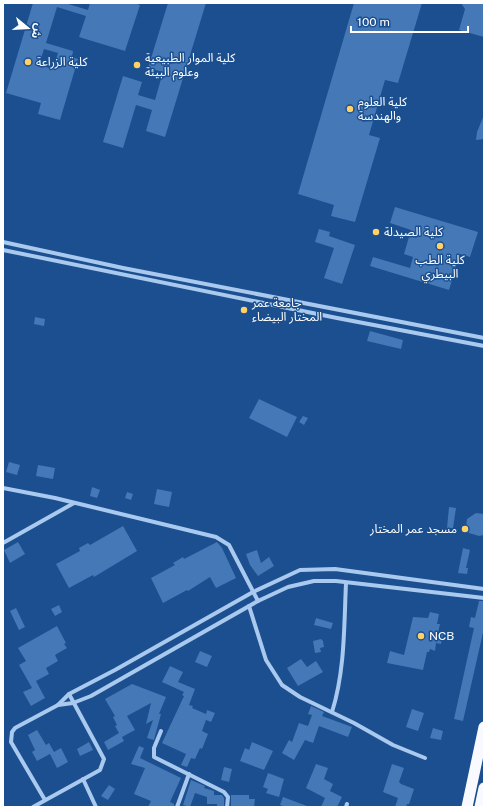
<svg xmlns="http://www.w3.org/2000/svg" width="487" height="810" viewBox="0 0 487 810" font-family="'Public Sans','Noto Sans Arabic',sans-serif">
  <style>
    .building { fill: #4478b7; fill-rule: evenodd }
    .lines { fill: none; stroke-linecap: round; stroke-linejoin: round }
    .minor { stroke: #a9c9ee; stroke-width: 4 }
    .trunk { stroke: #f8faff; stroke-width: 11 }
    .poi-dot { fill: #ffd166; stroke: #1b4f8f; stroke-width: 1.5 }
    .labels { text-anchor: middle; stroke-width: 3; stroke-linejoin: round; paint-order: stroke }
    .poi-label { font-size: 12px; fill: #fff; stroke: #1b4f8f; text-anchor: start }
  </style>
  <rect width="100%" height="100%" fill="#1b4f8f"/>
  <g class="building">
    <path d="M33,3H65L88,10L90,3H134L140,5L125,51L79,37L86,16L57,7L46,43L73,51L72,57L78,59L60,120L38,114L41,103L6,93ZM44,49L58,53L53,69L39,65Z"/>
    <polygon points="168,3 206,3 165,137 146,131 152,110 136,105 123,148 103,142 123,76 142,82 138,95 155,100 163,72 148,68"/>
    <polygon points="354,3 422,3 398,83 385,80 369,135 380,138 355,222 331,216 334,205 298,194"/>
    <polygon points="461,3 484,3 484,37 459,30 465,9"/>
    <polygon points="484,115 484,139 476,140 477,132"/>
    <polygon points="395,207 478,232 470,257 460,254 449,290 370,266 373,257 410,268 413,257 404,254 411,230 390,223"/>
    <polygon points="319,229 330,232 329,236 355,245 342,284 324,278 334,248 315,242"/>
    <polygon points="35,317 45,319 44,326 34,324"/>
    <polygon points="370,331 403,340 401,349 367,341"/>
    <polygon points="259,399 297,417 287,437 249,418"/>
    <polygon points="303,416 308,418 304,425 299,422"/>
    <polygon points="9,462 20,465 17,475 6,472"/>
    <polygon points="38,465 55,468 53,479 36,476"/>
    <polygon points="92,487 100,490 97,498 90,496"/>
    <polygon points="157,489 172,492 169,507 154,504"/>
    <polygon points="127,492 133,494 131,500 125,498"/>
    <polygon points="449,507 456,508 453,528 447,528"/>
    <polygon points="476,513 484,514 484,535 479,536 469,533 466,526 467,519"/>
    <polygon points="123,526 137,551 94,577 93,575 69,588 56,564 80,551 79,548 88,543 90,545"/>
    <polygon points="18,542 25,554 10,563 4,550"/>
    <polygon points="217,542 222,548 236,578 216,588 210,577 188,591 187,590 163,603 151,578 175,565 173,563 183,557 184,559"/>
    <polygon points="463,548 470,550 466,568 468,568 467,574 458,573"/>
    <polygon points="257,550 261,563 269,557 274,566 258,576 250,565 246,554"/>
    <polygon points="479,601 484,601 484,628 463,721 454,719 474,628 469,627 471,617 475,618"/>
    <polygon points="59,605 62,612 55,616 51,609"/>
    <polygon points="16,608 25,627 19,630 10,611"/>
    <polygon points="430,612 439,614 437,624 440,624 438,633 443,634 441,644 436,643 435,651 430,649 429,652 427,652 423,670 387,663 390,651 404,655 413,617 428,618"/>
    <polygon points="316,618 333,623 331,629 314,625"/>
    <polygon points="57,626 66,643 64,644 67,648 55,655 58,661 46,668 49,674 36,681 45,698 31,706 23,692 32,688 19,665 26,661 18,648"/>
    <polygon points="321,639 323,641 324,647 320,648 321,652 315,653 313,641"/>
    <polygon points="200,651 212,656 207,667 195,662"/>
    <polygon points="301,659 307,667 316,661 323,672 298,686 287,668"/>
    <polygon points="170,666 183,672 178,682 195,689 189,705 193,706 192,708 206,714 207,710 215,713 211,722 206,720 202,731 208,734 202,749 200,748 195,759 191,758 187,767 181,765 186,754 162,743 184,696 182,695 184,692 162,682"/>
    <polygon points="132,684 166,697 159,714 161,714 155,736 154,740 147,738 153,720 146,724 151,703 127,716 135,730 122,737 124,741 108,750 104,742 119,733 115,726 117,725 113,717 115,716 105,699"/>
    <polygon points="311,706 324,712 322,716 352,727 348,737 319,726 313,743 305,740 294,760 282,753 289,740 292,742 299,723 308,726 312,715 308,714"/>
    <polygon points="412,709 424,713 418,731 406,727"/>
    <polygon points="433,728 443,731 441,740 430,738"/>
    <polygon points="37,730 46,745 49,743 54,752 61,748 68,762 57,768 50,754 37,761 32,752 35,750 28,735"/>
    <polygon points="89,742 93,750 80,756 77,749"/>
    <polygon points="252,742 273,751 264,770 240,761 245,748 249,750"/>
    <polygon points="139,746 144,748 140,758 181,778 170,802 174,804 174,807 148,807 151,801 134,794 145,768 131,764"/>
    <polygon points="316,764 328,768 324,779 333,784 330,791 342,797 337,807 321,807 325,798 306,788"/>
    <polygon points="392,764 404,768 399,782 401,784 414,789 409,804 407,804 406,807 395,807 398,798 383,792"/>
    <polygon points="224,767 232,769 229,782 221,780"/>
    <polygon points="268,773 284,779 279,797 266,793 268,789 263,787"/>
    <polygon points="191,780 205,786 204,788 214,791 214,795 222,795 224,798 224,807 217,807 217,804 207,804 207,797 195,793 190,807 183,805"/>
    <polygon points="109,785 115,789 108,800 101,796"/>
    <polygon points="231,795 249,795 249,799 255,799 254,807 231,807"/>
    <polygon points="283,797 307,806 307,807 286,807 280,805"/>
  </g>
  <g class="lines">
    <g class="minor">
      <polyline points="3,242 123,268 484,338"/>
      <polyline points="3,250 337,318 484,346"/>
      <polyline points="3,488 55,498 216,537 229,545 258,601"/>
      <polyline points="3,543 74,503"/>
      <polyline points="249,606 266,660 282,685 300,697 354,723 393,745 425,758"/>
      <polyline points="58,705 69,694 115,670 253,592 300,570 335,569 484,589"/>
      <path d="M332,712C345,671 344,626 346,583"/>
      <polyline points="161,731 154,748 154,757 224,792 228,797 227,807"/>
      <polyline points="83,779 96,807"/>
      <polyline points="45,800 11,742 12,732 15,728 58,705 73,703 91,696 258,601 288,587 314,581 336,581 484,598"/>
      <polyline points="33,807 100,770 104,759 69,694"/>
      <polyline points="177,807 189,774"/>
      <polyline points="346,807 347,804"/>
    </g>
    <g class="trunk">
      <polyline points="467,807 484,727"/>
      <polyline points="480,807 484,788"/>
    </g>
  </g>
  <g class="poi-dot">
    <circle cx="28" cy="62" r="4"/>
    <circle cx="137" cy="65" r="4"/>
    <circle cx="350" cy="109" r="4"/>
    <circle cx="376" cy="232" r="4"/>
    <circle cx="440" cy="246" r="4"/>
    <circle cx="244" cy="310" r="4"/>
    <circle cx="465" cy="529" r="4"/>
    <circle cx="421" cy="636" r="4"/>
  </g>
  <g class="labels">
    <g class="poi-label">
      <text x="145" y="62">كلية الموار الطبيعية<tspan x="145" dy="14">وعلوم البيئة</tspan></text>
      <text x="36" y="66">كلية الزراعة</text>
      <text x="358" y="106">كلية العلوم<tspan x="358" dy="14">والهندسة</tspan></text>
      <text x="384" y="236">كلية الصيدلة</text>
      <text x="440" y="264" text-anchor="middle">كلية الطب<tspan x="440" dy="14">البيطري</tspan></text>
      <text x="252" y="307">جامعة عمر<tspan x="252" dy="14">المختار البيضاء</tspan></text>
      <text x="457" y="533" text-anchor="end">مسجد عمر المختار</text>
      <text x="429" y="640">NCB</text>
    </g>
  </g>
  <rect width="487" height="810" fill="none" stroke="#ffffff" stroke-width="8"/>
  <g transform="translate(28 28) rotate(108)" stroke="#1b4f8f" stroke-width="3" paint-order="stroke">
  <path d="M0-3L7 15L0 10L-7 15Z" fill="#ffffff"/>
  <text y="-6" font-size="11" font-weight="bold" text-anchor="middle" fill="#ffffff">ش</text>
  </g>
  <path d="M351 26v6h117v-6" fill="none" stroke="#ffffff" stroke-width="2"/>
  <text x="357" y="26" font-size="12" fill="#ffffff" stroke="#1b4f8f" stroke-width="3" paint-order="stroke">100 m</text>
</svg>
